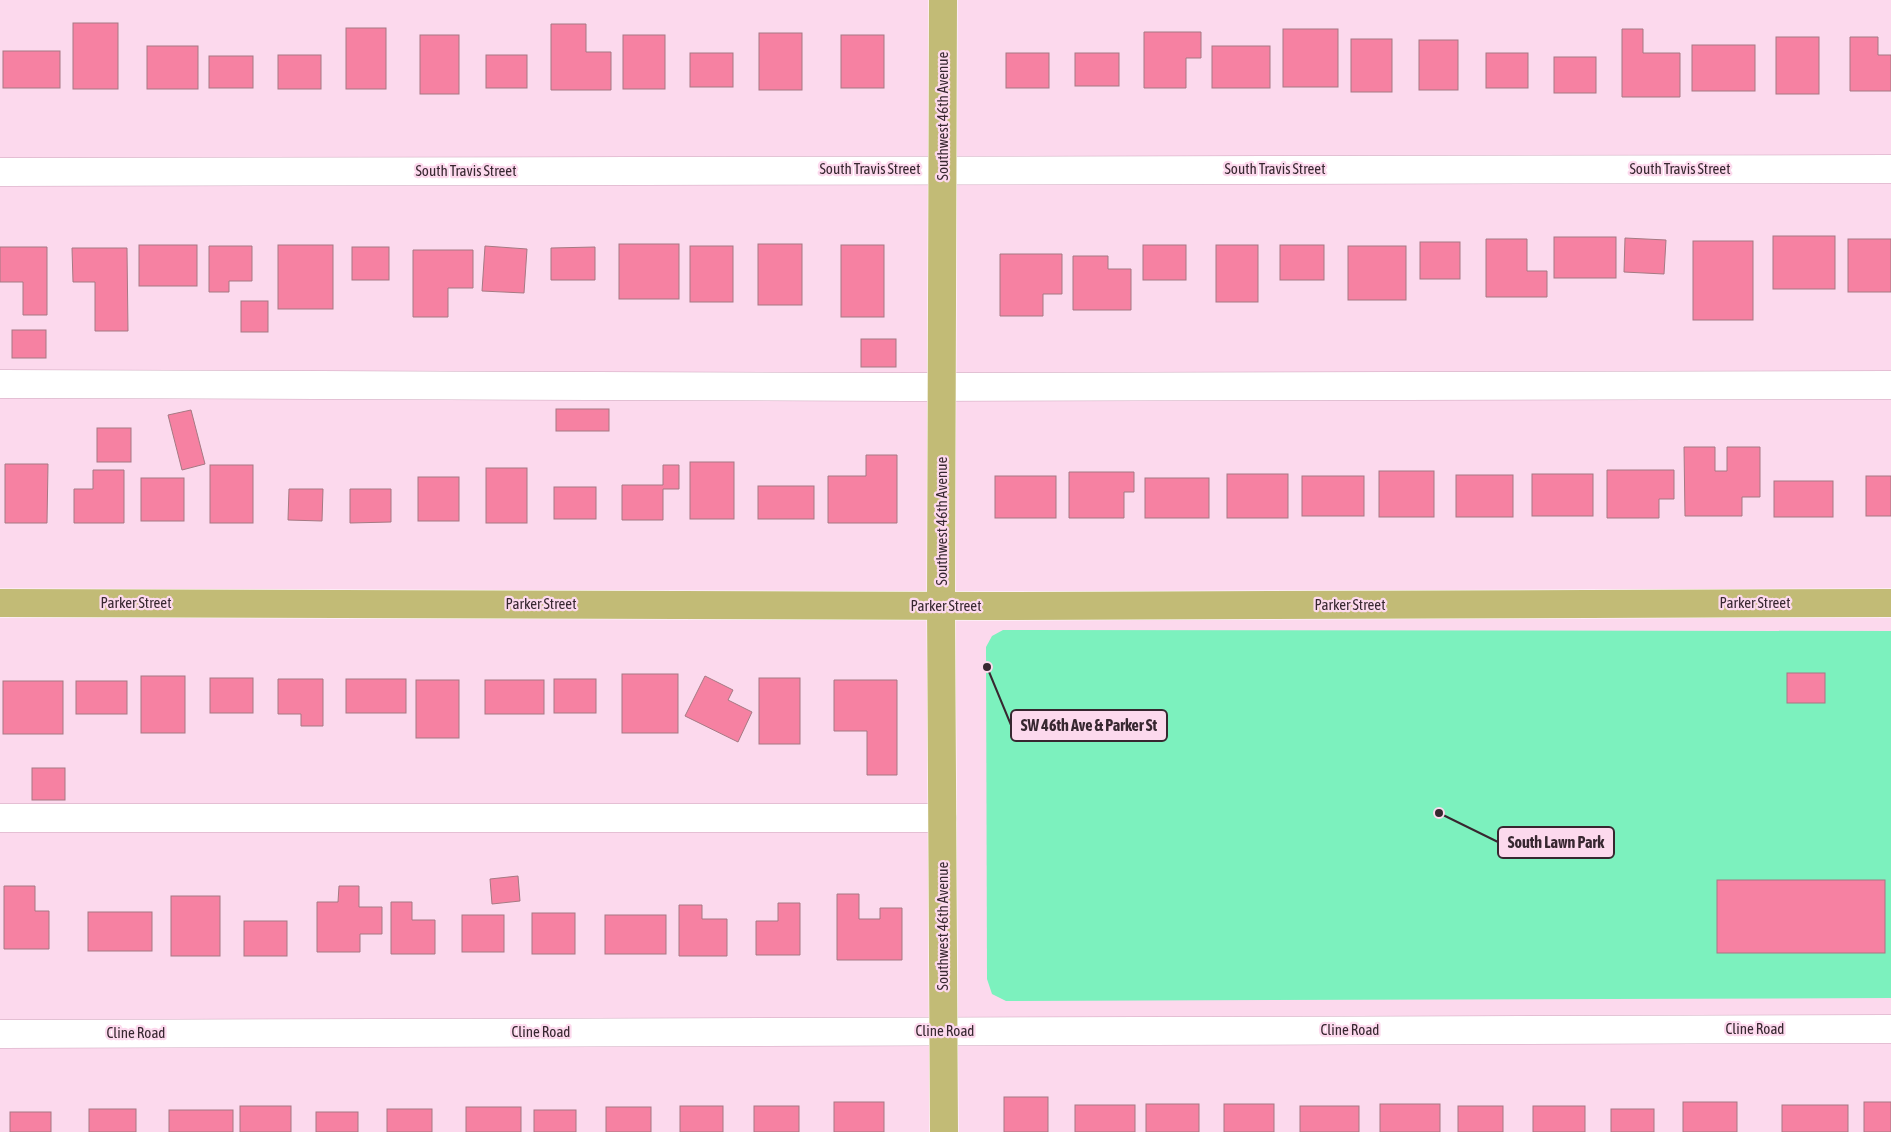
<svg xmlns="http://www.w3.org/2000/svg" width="1891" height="1132" viewBox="0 0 1891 1132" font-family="'Asap Condensed',sans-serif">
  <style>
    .green { fill: #7cf1be }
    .building { fill: #f681a2; stroke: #a57983 }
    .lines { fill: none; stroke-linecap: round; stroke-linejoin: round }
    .minor-casing { stroke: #cea5bc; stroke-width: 29 }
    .major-casing { stroke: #fff; stroke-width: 29 }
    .minor { stroke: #fff; stroke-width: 28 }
    .major { stroke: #c2bb76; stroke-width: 28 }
    .labels { text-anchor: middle; stroke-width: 4.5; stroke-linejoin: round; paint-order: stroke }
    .street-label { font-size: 15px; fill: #372730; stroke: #fcd9ed }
    .leader { fill: none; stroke: #372730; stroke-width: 2 }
    .callout-dot { fill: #372730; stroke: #fcd9ed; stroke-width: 2 }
    .callout { fill: #fcd9ed; stroke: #372730; stroke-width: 2 }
    .callout-label { font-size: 16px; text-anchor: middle; font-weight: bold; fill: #372730 }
  </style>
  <rect width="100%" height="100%" fill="#fcd9ed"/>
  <polygon class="green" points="1003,630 1891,631 1891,998 1006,1001 992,994 987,979 986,647 992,636"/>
  <g class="building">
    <rect x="73" y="23" width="45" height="66"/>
    <polygon points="551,24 586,24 586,52 611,52 611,90 551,90"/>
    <rect x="346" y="28" width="40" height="61"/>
    <rect x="1283" y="29" width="55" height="58"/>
    <polygon points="1622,29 1643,29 1643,53 1680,53 1680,97 1622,97"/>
    <polygon points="1144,32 1201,32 1201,58 1186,58 1186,88 1144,88"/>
    <rect x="759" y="33" width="43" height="57"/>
    <rect x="420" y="35" width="39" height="59"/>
    <rect x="623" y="35" width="42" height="54"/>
    <rect x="841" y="35" width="43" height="53"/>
    <rect x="1776" y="37" width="43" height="57"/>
    <polygon points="1850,37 1878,37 1878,55 1891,55 1891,91 1850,91"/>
    <rect x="1351" y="39" width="41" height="53"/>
    <rect x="1419" y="40" width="39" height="50"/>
    <rect x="1692" y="45" width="63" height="46"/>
    <rect x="147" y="46" width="51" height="43"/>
    <rect x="1212" y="46" width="58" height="42"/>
    <rect x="3" y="51" width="57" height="37"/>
    <rect x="690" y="53" width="43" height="34"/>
    <rect x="1006" y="53" width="43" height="35"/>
    <rect x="1075" y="53" width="44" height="33"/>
    <rect x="1486" y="53" width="42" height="35"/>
    <rect x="278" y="55" width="43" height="34"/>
    <rect x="486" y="55" width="41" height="33"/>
    <rect x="209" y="56" width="44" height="32"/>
    <rect x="1554" y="57" width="42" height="36"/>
    <rect x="1773" y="236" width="62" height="53"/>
    <rect x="1554" y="237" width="62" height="41"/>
    <polygon points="1625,238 1666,240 1664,274 1624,272"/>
    <polygon points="1486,239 1527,239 1527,271 1547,271 1547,297 1486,297"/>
    <rect x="1848" y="239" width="43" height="53"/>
    <rect x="1693" y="241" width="60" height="79"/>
    <rect x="1420" y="242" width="40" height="37"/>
    <rect x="619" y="244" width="60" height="55"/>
    <rect x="758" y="244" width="44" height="61"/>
    <rect x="139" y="245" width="58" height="41"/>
    <rect x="278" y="245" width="55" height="64"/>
    <rect x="841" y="245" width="43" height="72"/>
    <rect x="1143" y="245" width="43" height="35"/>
    <rect x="1216" y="245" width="42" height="57"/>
    <rect x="1280" y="245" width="44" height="35"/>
    <polygon points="209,246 252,246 252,281 229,281 229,292 209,292"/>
    <polygon points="485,246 527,249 524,293 482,291"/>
    <rect x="690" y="246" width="43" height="56"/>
    <rect x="1348" y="246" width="58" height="54"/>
    <polygon points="0,247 47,247 47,315 23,315 23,282 0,282"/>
    <rect x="352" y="247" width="37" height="33"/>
    <polygon points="595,247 595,280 551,280 551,248"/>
    <polygon points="72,248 127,248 128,331 95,331 95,282 73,282"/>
    <polygon points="413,250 473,250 473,288 448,288 448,317 413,317"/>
    <polygon points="1000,254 1062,254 1062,294 1043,294 1043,316 1000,316"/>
    <polygon points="1073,256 1108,256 1108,269 1131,269 1131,310 1073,310"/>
    <rect x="241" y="301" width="27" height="31"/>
    <rect x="12" y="330" width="34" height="28"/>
    <rect x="861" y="339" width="35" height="28"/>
    <rect x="556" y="409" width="53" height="22"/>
    <polygon points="191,410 205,464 182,470 168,415"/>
    <rect x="97" y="428" width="34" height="34"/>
    <polygon points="1684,447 1715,447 1715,471 1727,471 1727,447 1760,447 1760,497 1742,497 1742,516 1685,516"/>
    <polygon points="866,455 897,455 897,523 828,523 828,476 866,476"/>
    <rect x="690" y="462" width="44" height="57"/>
    <polygon points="5,464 48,464 47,523 5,523"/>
    <rect x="210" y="465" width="43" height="58"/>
    <polygon points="663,465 679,465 679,489 663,489 663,520 622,520 622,485 663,485"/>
    <rect x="486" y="468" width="41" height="55"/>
    <polygon points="93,470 124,470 124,523 74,523 74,489 93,489"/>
    <polygon points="1607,470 1674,470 1674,499 1659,499 1659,518 1607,518"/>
    <rect x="1379" y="471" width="55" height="46"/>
    <polygon points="1069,472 1134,472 1134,492 1124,492 1124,518 1069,518"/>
    <rect x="1227" y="474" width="61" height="44"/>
    <rect x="1532" y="474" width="61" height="42"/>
    <rect x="1456" y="475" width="57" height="42"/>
    <rect x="995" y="476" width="61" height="42"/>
    <rect x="1302" y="476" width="62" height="40"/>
    <rect x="1866" y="476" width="25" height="40"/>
    <rect x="418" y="477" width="41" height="44"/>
    <rect x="141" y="478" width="43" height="43"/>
    <rect x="1145" y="478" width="64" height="40"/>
    <rect x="1774" y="481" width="59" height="36"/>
    <rect x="758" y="486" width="56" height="33"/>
    <rect x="554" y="487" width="42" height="32"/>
    <polygon points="289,489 323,489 322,521 288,520"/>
    <polygon points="350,489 391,489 391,522 350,523"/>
    <rect x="1787" y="673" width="38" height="30"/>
    <rect x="622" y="674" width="56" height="59"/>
    <rect x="141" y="676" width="44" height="57"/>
    <polygon points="705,676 733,690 728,700 752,712 738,742 685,716"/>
    <rect x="210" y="678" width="43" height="35"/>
    <rect x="759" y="678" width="41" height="66"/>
    <polygon points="278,679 323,679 323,726 301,726 301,714 278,714"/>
    <rect x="346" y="679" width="60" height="34"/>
    <rect x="554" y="679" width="42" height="34"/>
    <rect x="416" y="680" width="43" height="58"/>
    <rect x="485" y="680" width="59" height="34"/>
    <polygon points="834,680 897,680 897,775 867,775 867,731 834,731"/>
    <rect x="3" y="681" width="60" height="53"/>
    <rect x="76" y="681" width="51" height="33"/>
    <rect x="32" y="768" width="33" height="32"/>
    <polygon points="518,876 520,901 492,904 490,879"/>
    <rect x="1717" y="880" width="168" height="73"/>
    <polygon points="4,886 35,886 35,911 49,911 49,949 4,949"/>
    <polygon points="339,886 359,886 359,907 382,907 382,934 360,934 360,952 317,952 317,902 338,902"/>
    <polygon points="837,894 859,894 859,919 880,919 880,908 902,908 902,960 837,960"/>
    <rect x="171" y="896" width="49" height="60"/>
    <polygon points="391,902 412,902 412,920 435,920 435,954 391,954"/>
    <polygon points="778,903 800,903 800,955 756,955 756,921 778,921"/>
    <polygon points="679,905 702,905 702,919 727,919 727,956 679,956"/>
    <rect x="88" y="912" width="64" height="39"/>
    <rect x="532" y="913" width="43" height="41"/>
    <rect x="462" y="915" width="42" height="37"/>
    <rect x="605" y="915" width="61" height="39"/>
    <rect x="244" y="921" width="43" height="35"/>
    <rect x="1004" y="1097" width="44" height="35"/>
    <rect x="834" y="1102" width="50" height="30"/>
    <rect x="1683" y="1102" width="54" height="30"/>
    <rect x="1864" y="1102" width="27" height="30"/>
    <rect x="1146" y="1104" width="53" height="28"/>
    <rect x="1224" y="1104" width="50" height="28"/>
    <rect x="1380" y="1104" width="60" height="28"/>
    <rect x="1075" y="1105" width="60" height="27"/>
    <rect x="1782" y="1105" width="66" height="27"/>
    <rect x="240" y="1106" width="51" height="26"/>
    <rect x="680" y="1106" width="43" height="26"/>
    <rect x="754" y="1106" width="45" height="26"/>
    <rect x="1300" y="1106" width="59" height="26"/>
    <rect x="1458" y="1106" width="45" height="26"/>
    <rect x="1533" y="1106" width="52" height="26"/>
    <rect x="466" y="1107" width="55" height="25"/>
    <rect x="606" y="1107" width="45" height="25"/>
    <rect x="89" y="1109" width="47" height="23"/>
    <rect x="387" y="1109" width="45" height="23"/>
    <rect x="1611" y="1109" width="43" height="23"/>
    <rect x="169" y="1110" width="64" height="22"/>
    <rect x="534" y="1110" width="42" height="22"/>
    <rect x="10" y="1112" width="41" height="20"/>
    <rect x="316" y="1112" width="42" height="20"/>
  </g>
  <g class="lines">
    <defs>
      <g id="minor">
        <polyline points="0,172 1891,169"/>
        <polyline points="0,384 909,387 1891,385"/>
        <polyline points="0,818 942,818"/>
        <polyline points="0,1034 1891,1029"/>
      </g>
      <g id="major">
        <polyline points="943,0 941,605 944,1132"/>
        <polyline points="0,603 982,606 1891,603"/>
      </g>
    </defs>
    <use href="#minor" class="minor-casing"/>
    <use href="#major" class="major-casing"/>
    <use href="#minor" class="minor"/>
    <use href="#major" class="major"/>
  </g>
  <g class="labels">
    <g class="street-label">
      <text transform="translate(943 116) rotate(-90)" y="5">Southwest 46th Avenue</text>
      <text x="870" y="174">South Travis Street</text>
      <text x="1275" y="174">South Travis Street</text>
      <text x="1680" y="174">South Travis Street</text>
      <text x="466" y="176">South Travis Street</text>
      <text transform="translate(942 521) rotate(-90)" y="5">Southwest 46th Avenue</text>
      <text x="136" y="608">Parker Street</text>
      <text x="1755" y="608">Parker Street</text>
      <text x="541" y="609">Parker Street</text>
      <text x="1350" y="610">Parker Street</text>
      <text x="946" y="611">Parker Street</text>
      <text transform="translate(943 926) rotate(-90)" y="5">Southwest 46th Avenue</text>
      <text x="1755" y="1034">Cline Road</text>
      <text x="1350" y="1035">Cline Road</text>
      <text x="945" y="1036">Cline Road</text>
      <text x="541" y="1037">Cline Road</text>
      <text x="136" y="1038">Cline Road</text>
    </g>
  </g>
  <path class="leader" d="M987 667L1011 725M1439 813L1498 842"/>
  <g class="callout-dot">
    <circle cx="987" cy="667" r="5"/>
    <circle cx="1439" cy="813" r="5"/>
  </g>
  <g class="callout">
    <rect x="1011" y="710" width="156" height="31" rx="5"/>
    <rect x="1498" y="827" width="116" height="31" rx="5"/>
  </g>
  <g class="callout-label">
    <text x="1089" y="731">SW 46th Ave &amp; Parker St</text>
    <text x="1556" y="848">South Lawn Park</text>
  </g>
</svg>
